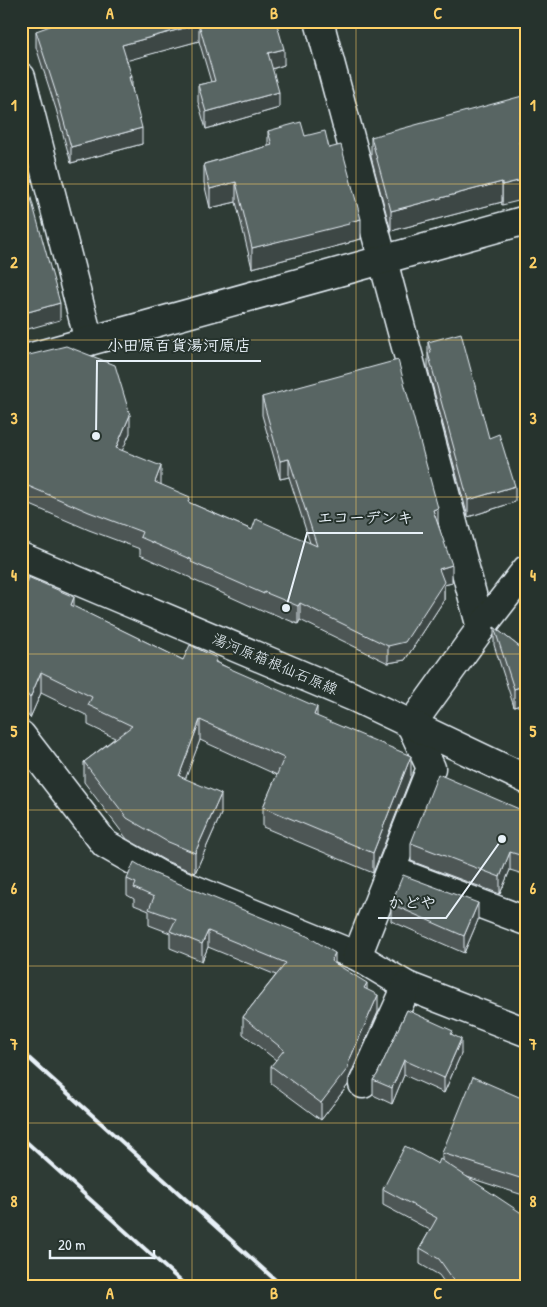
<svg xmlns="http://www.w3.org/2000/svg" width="547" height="1307" viewBox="0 0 547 1307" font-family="'Patrick Hand','Klee One',sans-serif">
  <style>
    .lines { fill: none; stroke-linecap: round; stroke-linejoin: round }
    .minor-casing { stroke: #e8f1f8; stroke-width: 31 }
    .major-casing { stroke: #e8f1f8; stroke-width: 31 }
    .minor { stroke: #26332d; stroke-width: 28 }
    .major { stroke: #26332d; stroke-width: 28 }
    .rail { stroke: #e8f1f8; stroke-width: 4 }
    .wall { fill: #4d5755; stroke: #e8f1f8 }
    .shaded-wall { fill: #3e4745; stroke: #e8f1f8 }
    .building { fill: #596563; stroke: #e8f1f8 }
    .grid { fill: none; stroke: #ffd166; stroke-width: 1; stroke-opacity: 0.55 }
    .labels { text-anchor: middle; stroke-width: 4; stroke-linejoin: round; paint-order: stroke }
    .street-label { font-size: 15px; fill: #e8f1f8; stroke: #26332d }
    .leader { fill: none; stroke: #e8f1f8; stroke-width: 2 }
    .callout-dot { fill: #e8f1f8; stroke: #26332d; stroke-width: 2 }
    .callout-label { font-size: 16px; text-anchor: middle; font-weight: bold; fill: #e8f1f8; stroke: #26332d; stroke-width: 4; stroke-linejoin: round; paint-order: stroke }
    .neatline { fill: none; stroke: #ffd166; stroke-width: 2 }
    .grid-label { font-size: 16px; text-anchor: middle; font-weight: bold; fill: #ffd166 }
  </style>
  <rect width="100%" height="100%" fill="#2e3b35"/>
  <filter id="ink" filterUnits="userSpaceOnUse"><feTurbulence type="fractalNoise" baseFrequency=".02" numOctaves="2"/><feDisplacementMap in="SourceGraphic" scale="10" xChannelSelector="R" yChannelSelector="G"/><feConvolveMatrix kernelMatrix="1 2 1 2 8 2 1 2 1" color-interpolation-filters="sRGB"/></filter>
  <g filter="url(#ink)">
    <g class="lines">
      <defs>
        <g id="minor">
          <polyline points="319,21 481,628"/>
          <polyline points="21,77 89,341"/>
          <polyline points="21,360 526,220"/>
          <polyline points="21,735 105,844 159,875 357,956 407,986 526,1032"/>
          <polyline points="391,870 526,921"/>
          <polyline points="357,956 431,768 411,725 481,628 526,570"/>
          <polyline points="363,1084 407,986"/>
        </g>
        <polyline id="major" points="21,557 356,698 526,779"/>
      </defs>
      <use href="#minor" class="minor-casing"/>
      <use href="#major" class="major-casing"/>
      <use href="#minor" class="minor"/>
      <use href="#major" class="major"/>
      <g class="rail">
        <polyline points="21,1051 282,1286"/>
        <polyline points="21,1137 186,1286"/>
      </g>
    </g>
    <g class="wall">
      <polygon points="276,21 284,65 272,69 279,108 206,129 198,102 198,85 211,82 199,41 127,60 142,144 71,163 56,109 36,47 36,31"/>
      <polygon points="268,131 305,136 329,148 361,239 349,242 349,243 252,268 236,202 210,208 204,183 204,164 268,146"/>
      <polygon points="371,137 524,161 502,205 502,202 391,231 371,157"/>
      <polygon points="526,321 526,352 523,344 523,322"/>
      <polygon points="428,342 489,438 515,502 468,517 428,369"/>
      <polygon points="21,357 130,433 122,450 161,484 161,485 190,503 252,530 310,543 289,477 280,479 262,415 262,397 438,523 452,583 444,585 444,600 405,660 388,663 300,620 298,624 264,610 264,612 191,579 191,578 140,555 140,549 89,530 21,501"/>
      <polygon points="21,581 183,660 217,662 317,717 411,776 373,873 263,827 263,807 277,775 200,740 185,778 221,814 195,873 166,861 127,839 84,782 84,762 115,738 88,725 88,716 41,693 30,718 21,706"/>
      <polygon points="494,627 526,652 526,703 514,707 494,645"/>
      <polygon points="526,812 526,875 510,870 500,894 411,861 411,843"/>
      <polygon points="153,873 335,963 367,990 378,1012 349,1078 348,1085 321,1120 271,1083 271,1066 276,1060 243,1034 243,1017 276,975 208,947 202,961 170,948 170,933 149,925 149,911 134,905 134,899 127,895 127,879"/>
      <polygon points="391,904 478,920 464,953 391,921"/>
      <polygon points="407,1010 453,1035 461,1054 444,1093 404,1075 392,1104 373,1095 373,1080 377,1075"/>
      <polygon points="526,1100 526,1196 467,1177 526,1286 447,1286 439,1275 420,1264 420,1248 430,1230 383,1205 383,1189 438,1164 442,1161 442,1153"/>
    </g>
    <g class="shaded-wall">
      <polygon points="199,24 199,41 122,62 122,45"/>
      <polygon points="284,49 284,65 268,70 268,53"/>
      <polygon points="129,77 132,77 132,93"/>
      <polygon points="279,92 279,108 206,129 206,112"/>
      <polygon points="142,128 142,144 71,163 71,147"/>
      <polygon points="526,140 526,160 519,162 519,142"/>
      <polygon points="526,179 526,199 502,205 502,185"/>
      <polygon points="236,182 236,202 210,208 210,189"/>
      <polygon points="502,182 502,202 391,231 391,211"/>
      <polygon points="361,219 361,239 349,242 349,243 252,268 252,248"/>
      <polygon points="60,303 60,320 21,331 21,314"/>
      <polygon points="130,415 130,433 116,465 116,448"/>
      <polygon points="289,459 289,477 280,479 280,461"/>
      <polygon points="161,466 161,484 155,500 155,482"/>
      <polygon points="515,486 515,502 468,517 468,500"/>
      <polygon points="438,508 438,526 433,510"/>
      <polygon points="452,565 452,583 444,585 444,600 405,660 388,663 388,646 439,569"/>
      <polygon points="74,597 74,617 71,605"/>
      <polygon points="300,603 300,620 298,624 298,606"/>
      <polygon points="41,672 41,693 30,718 30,698"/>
      <polygon points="526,685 526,703 514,707 514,689"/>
      <polygon points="317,707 317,727 314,715"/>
      <polygon points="200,720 200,740 179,796 179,776"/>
      <polygon points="411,756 411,776 373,873 373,853"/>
      <polygon points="221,794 221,814 195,873 195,853"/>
      <polygon points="510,852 510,870 500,894 500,877"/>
      <polygon points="478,903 478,920 464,953 464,936"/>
      <polygon points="208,931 208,947 202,961 202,944"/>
      <polygon points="335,953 335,970 331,961"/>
      <polygon points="367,983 367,999 364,988"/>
      <polygon points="378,995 378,1012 349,1078 348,1085 321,1120 321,1103 349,1061"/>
      <polygon points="461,1039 461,1054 444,1093 444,1078"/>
      <polygon points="404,1060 404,1075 392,1104 392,1088"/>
    </g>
    <g class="building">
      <polygon points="64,21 276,21 284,49 268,53 279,92 206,112 198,85 215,81 199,24 122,45 132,77 129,77 142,128 71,147 56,93 36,31"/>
      <polygon points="526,95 526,140 519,142 526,168 526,179 502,185 502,182 391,211 371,137"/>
      <polygon points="301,122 305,136 325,131 329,148 341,145 361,219 349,222 349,224 252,248 236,182 210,189 204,164 272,145 268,131"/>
      <polygon points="21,162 60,303 21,314"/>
      <polygon points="526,321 526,330 523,322"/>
      <polygon points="461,333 489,438 499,434 515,486 468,500 428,353 431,352 428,342"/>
      <polygon points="66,346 115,365 130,415 116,448 161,466 155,482 190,497 188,502 252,530 256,519 317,546 289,459 280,461 262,397 398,360 438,508 433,510 452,565 439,569 444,582 405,642 388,646 300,603 298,606 264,592 264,594 191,562 192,560 140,537 142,532 89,512 21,483 21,370 25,373 21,360 21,357"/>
      <polygon points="28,577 74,597 71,605 183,660 190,645 217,658 215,662 317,707 314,715 411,756 373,853 263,807 284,758 200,720 179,776 221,794 195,853 166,841 127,818 84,762 132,726 88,705 92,697 41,672 30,698 21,686 21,581 26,583"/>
      <polygon points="494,627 526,652 526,685 514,689"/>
      <polygon points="438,774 526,812 526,857 510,852 500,877 411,843"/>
      <polygon points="134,862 153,873 307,936 335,953 331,961 367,983 364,988 378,995 349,1061 348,1068 321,1103 271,1066 284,1050 243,1017 286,963 208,931 202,944 170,931 176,919 149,909 154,897 134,888 136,883 127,879"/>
      <polygon points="403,875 478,903 464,936 391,904"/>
      <polygon points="407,1010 453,1031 451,1034 461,1039 444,1078 404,1060 392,1088 373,1080 377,1075"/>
      <polygon points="473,1077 526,1100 526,1180 442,1153"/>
      <polygon points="405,1146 438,1164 440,1159 526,1216 526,1286 458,1286 439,1259 420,1248 437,1218 383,1189"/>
    </g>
  </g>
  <path class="grid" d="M192,21V1286M356,21V1286M21,184H526M21,340H526M21,497H526M21,654H526M21,810H526M21,966H526M21,1123H526"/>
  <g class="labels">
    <g class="street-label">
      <text transform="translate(275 664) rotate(23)" y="5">湯河原箱根仙石原線</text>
    </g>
  </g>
  <path class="leader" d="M96 436L97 361H261M286 608L307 533H423M502 839L446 918H378"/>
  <g class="callout-dot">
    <circle cx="96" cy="436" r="5"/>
    <circle cx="286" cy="608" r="5"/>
    <circle cx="502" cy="839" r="5"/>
  </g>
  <g class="callout-label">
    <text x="179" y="351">小田原百貨湯河原店</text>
    <text x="365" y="523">エコーデンキ</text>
    <text x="412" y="908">かどや</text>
  </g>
  <rect width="547" height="1307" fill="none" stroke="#26332d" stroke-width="55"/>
  <path d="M50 1250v8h104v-8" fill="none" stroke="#e8f1f8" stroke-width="2.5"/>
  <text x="58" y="1250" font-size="15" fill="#e8f1f8" stroke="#26332d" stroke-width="4" paint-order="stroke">20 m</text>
  <rect x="28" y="28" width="492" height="1252" class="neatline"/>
  <g class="grid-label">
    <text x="110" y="19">A</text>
    <text x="274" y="19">B</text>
    <text x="438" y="19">C</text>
    <text x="14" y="111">1</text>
    <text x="533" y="111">1</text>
    <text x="14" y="268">2</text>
    <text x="533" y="268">2</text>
    <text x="14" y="424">3</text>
    <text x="533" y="424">3</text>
    <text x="14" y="581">4</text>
    <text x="533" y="581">4</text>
    <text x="14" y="737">5</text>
    <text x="533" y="737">5</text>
    <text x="14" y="894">6</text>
    <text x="533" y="894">6</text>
    <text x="14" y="1050">7</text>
    <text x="533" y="1050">7</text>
    <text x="14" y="1207">8</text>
    <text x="533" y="1207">8</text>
    <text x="110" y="1299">A</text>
    <text x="274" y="1299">B</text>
    <text x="438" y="1299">C</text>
  </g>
</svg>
